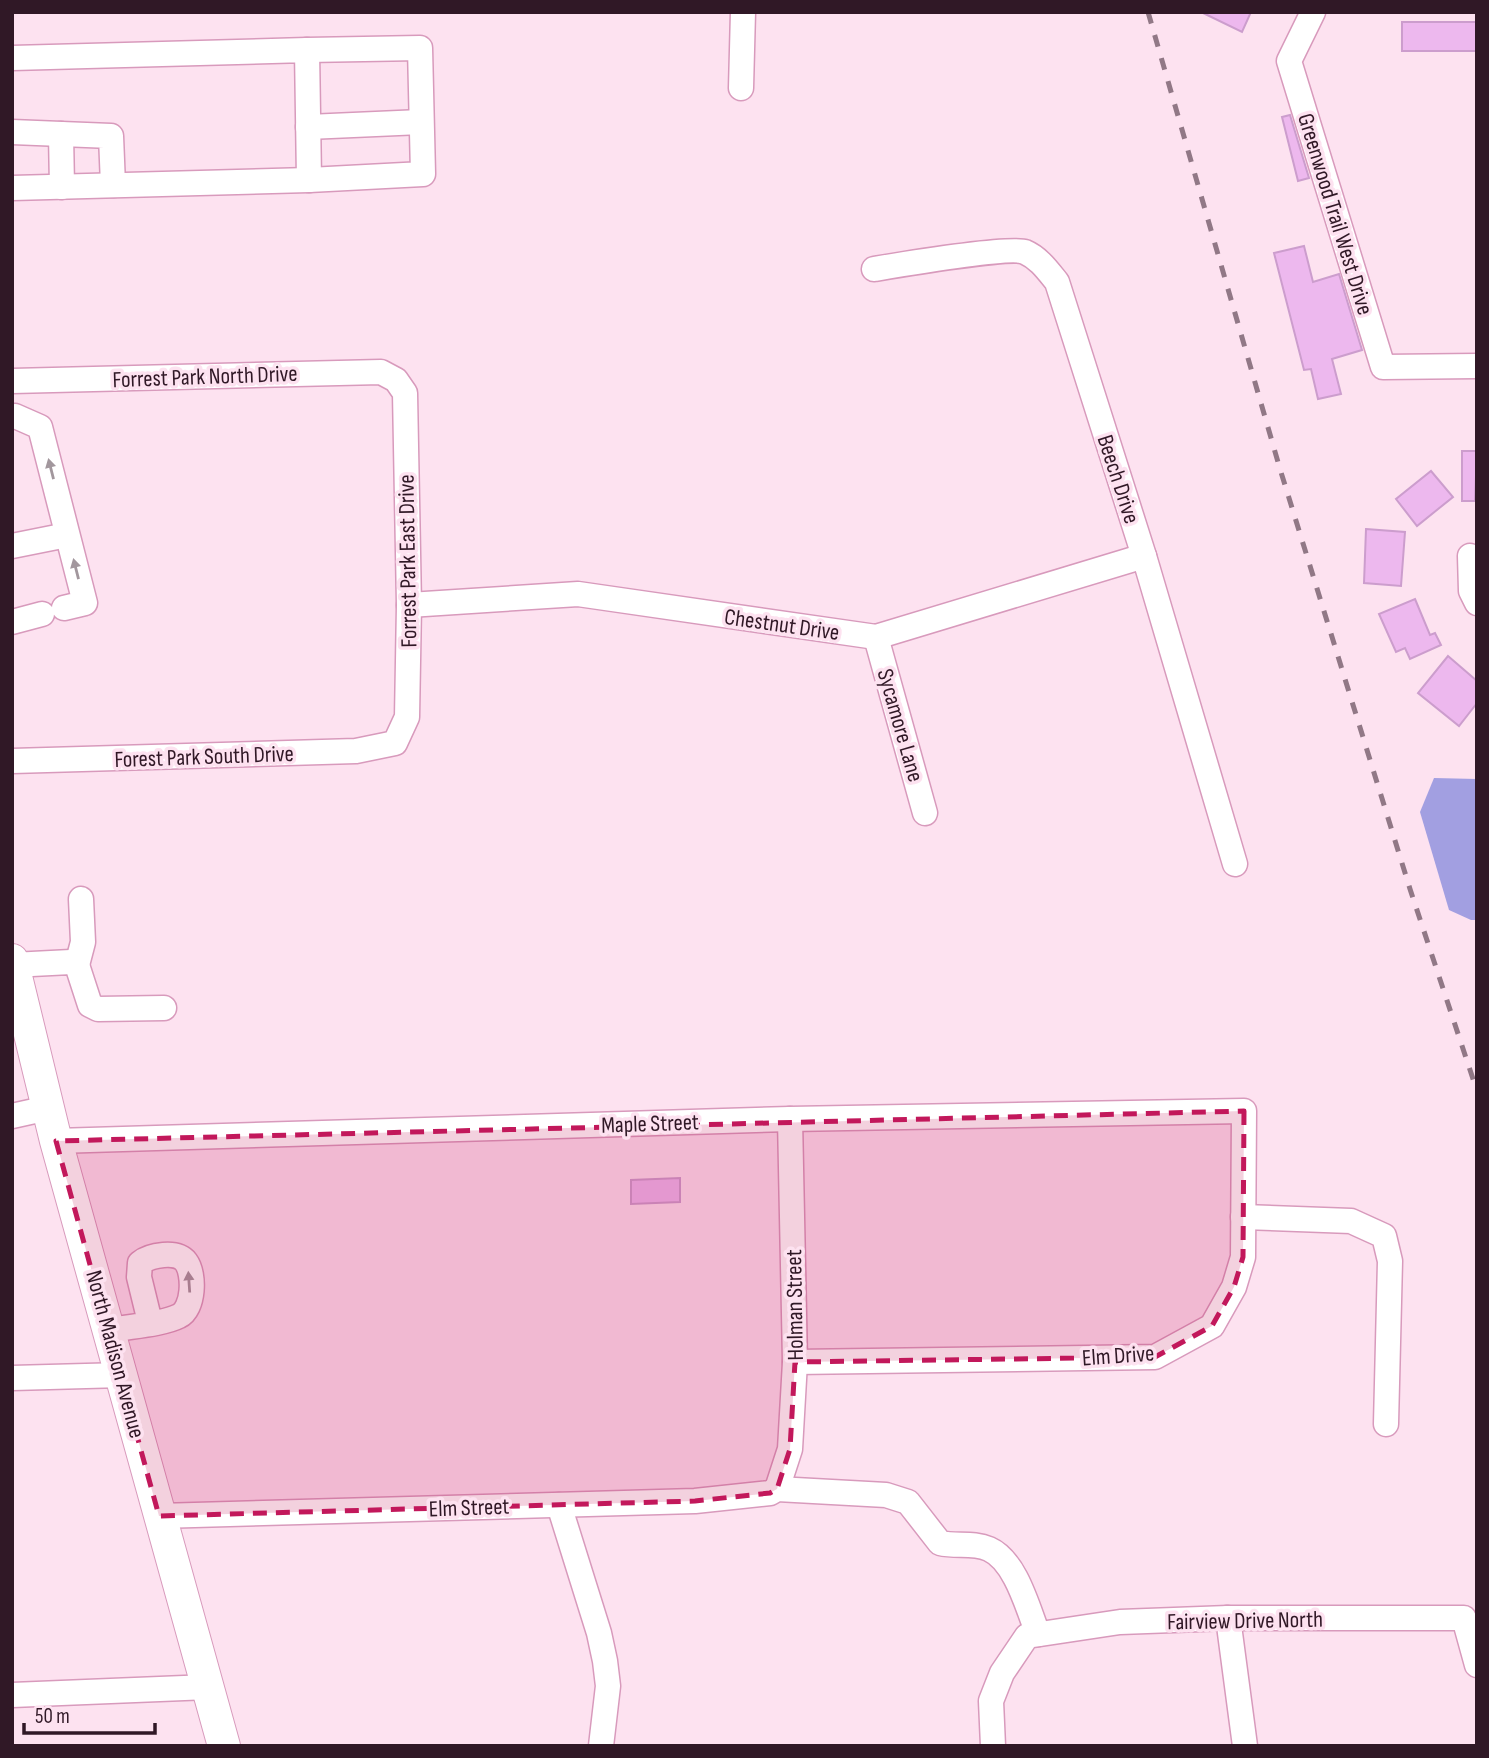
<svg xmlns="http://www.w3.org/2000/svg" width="1489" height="1758" viewBox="0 0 1489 1758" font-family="'Sofia Sans Condensed',sans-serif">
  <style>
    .water { fill: #a29fe1 }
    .building { fill: #edb8ee; stroke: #cc9dcd; stroke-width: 2 }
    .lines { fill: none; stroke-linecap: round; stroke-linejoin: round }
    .minor-casing { stroke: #d89abc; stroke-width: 27 }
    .major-casing { stroke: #d89abc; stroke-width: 34 }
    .minor { stroke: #fff; stroke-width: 24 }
    .major { stroke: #fff; stroke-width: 32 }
    .rail { stroke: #917886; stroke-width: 5; stroke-dasharray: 12 12; stroke-linecap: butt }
    .oneway { fill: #a2979d }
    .marked { fill: #c2185b; fill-opacity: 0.2; stroke: #c2185b; stroke-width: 5; stroke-dasharray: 14 9; stroke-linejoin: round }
    .labels { text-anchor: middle; stroke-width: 7; stroke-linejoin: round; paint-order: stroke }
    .street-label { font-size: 23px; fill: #301826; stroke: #fde2f0 }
  </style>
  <rect width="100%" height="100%" fill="#fde2f0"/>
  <polygon class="water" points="1434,778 1477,779 1477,920 1471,920 1449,910 1420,812"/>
  <g class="building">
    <polygon points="1201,12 1251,12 1242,32"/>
    <rect x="1402" y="22" width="75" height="29"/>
    <polygon points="1290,115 1309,178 1298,181 1282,117"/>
    <polygon points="1304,246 1313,282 1339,274 1362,350 1332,359 1341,394 1318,399 1311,369 1304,370 1274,253"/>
    <polygon points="1462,451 1477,451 1475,501 1462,501"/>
    <polygon points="1431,471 1453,497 1417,526 1396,499"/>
    <polygon points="1366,529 1405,532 1401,586 1364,583"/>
    <polygon points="1415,599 1430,635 1435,633 1441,645 1410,659 1405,648 1396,652 1379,614"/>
    <polygon points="1448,656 1477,681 1477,703 1459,726 1418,693"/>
    <polygon points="680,1178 680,1202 631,1204 631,1180"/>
  </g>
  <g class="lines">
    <defs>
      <g id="minor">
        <polyline points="1313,12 1289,61 1383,367 1477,366"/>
        <polyline points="12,58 307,50 309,180"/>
        <polyline points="741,88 743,12"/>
        <polyline points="308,127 421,122"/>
        <polyline points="12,132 111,136 113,185"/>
        <polyline points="61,134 62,187"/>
        <polyline points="12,188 309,180 423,174 420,48 307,50"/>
        <path d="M874,269C898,265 1010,246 1025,252C1039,258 1048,271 1057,282L1144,556L1235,864"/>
        <polyline points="12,381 381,372 396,380 405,393 409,605 407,717 395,743 356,751 12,761"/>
        <polyline points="15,416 40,427 85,603 64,608"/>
        <polyline points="12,546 67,535"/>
        <polyline points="1470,556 1471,591 1477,603"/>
        <polyline points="409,605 578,594 876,637 1144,556"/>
        <polyline points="12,622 42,614"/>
        <polyline points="876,637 925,813"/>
        <polyline points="12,965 71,962 77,965 90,1005 98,1009 164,1008"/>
        <polyline points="77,965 83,942 81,899"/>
        <polyline points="12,1116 48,1108"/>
        <polyline points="56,1141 790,1119 1244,1111 1243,1257 1234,1287 1212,1326 1155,1357 795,1362"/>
        <polyline points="1243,1217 1351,1221 1384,1236 1390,1261 1386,1424"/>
        <path d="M110,1330C130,1326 161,1325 179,1316C194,1309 195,1274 186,1262C177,1250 150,1255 140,1263L139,1277L150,1322"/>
        <polyline points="12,1378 123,1375"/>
        <polyline points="777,1489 790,1449 795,1362 790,1119"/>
        <polyline points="559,1505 599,1633 605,1661 608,1686 601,1746"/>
        <path d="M159,1516L695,1501L770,1493L777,1489L886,1495L908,1502L940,1543C956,1547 973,1542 989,1549C1016,1561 1028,1609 1038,1634"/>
        <polyline points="1228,1618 1245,1746"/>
        <polyline points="12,1695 209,1687"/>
        <polyline points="993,1746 991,1701 1002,1673 1027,1636 1120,1622 1228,1618 1464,1618 1477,1665"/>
      </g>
      <polyline id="major" points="12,960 56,1141 224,1746"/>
    </defs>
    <use href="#minor" class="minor-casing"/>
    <use href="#major" class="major-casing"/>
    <use href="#minor" class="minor"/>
    <use href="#major" class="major"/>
    <polyline class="rail" points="1148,12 1280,469 1410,889 1477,1091"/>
  </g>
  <defs><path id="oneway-solid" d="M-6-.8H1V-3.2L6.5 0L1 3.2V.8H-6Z" transform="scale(1.75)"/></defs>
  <g class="oneway">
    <use href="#oneway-solid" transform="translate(51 469) rotate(-104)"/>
    <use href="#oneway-solid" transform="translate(76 569) rotate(-104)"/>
    <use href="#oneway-solid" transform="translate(189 1282) rotate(-94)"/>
  </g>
  <path class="marked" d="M1244,1111L1243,1257L1234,1287L1212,1326L1155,1357L795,1362L790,1449L777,1489L770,1493L695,1501L159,1516L56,1141Z"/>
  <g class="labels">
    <g class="street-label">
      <text transform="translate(1336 214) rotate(73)" y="8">Greenwood Trail West Drive</text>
      <text transform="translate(205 376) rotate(-2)" y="8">Forrest Park North Drive</text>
      <text transform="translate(1119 479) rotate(72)" y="8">Beech Drive</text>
      <text transform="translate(407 561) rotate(-91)" y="8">Forrest Park East Drive</text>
      <text transform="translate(782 624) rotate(8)" y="8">Chestnut Drive</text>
      <text transform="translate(901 725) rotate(74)" y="8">Sycamore Lane</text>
      <text transform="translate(204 756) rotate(-2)" y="8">Forest Park South Drive</text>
      <text transform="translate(650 1123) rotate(-2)" y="8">Maple Street</text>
      <text transform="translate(794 1305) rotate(-91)" y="8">Holman Street</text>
      <text transform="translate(116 1354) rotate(75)" y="8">North Madison Avenue</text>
      <text transform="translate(1118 1355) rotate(-4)" y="8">Elm Drive</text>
      <text transform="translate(469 1507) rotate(-2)" y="8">Elm Street</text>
      <text transform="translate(1245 1620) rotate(-1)" y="8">Fairview Drive North</text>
    </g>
  </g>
  <rect width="1489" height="1758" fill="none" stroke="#301826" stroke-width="28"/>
  <path d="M24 1723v10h131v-10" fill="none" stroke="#301826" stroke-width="3.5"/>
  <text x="35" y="1723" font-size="21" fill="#301826" stroke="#fde2f0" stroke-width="5" paint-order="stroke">50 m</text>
</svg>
